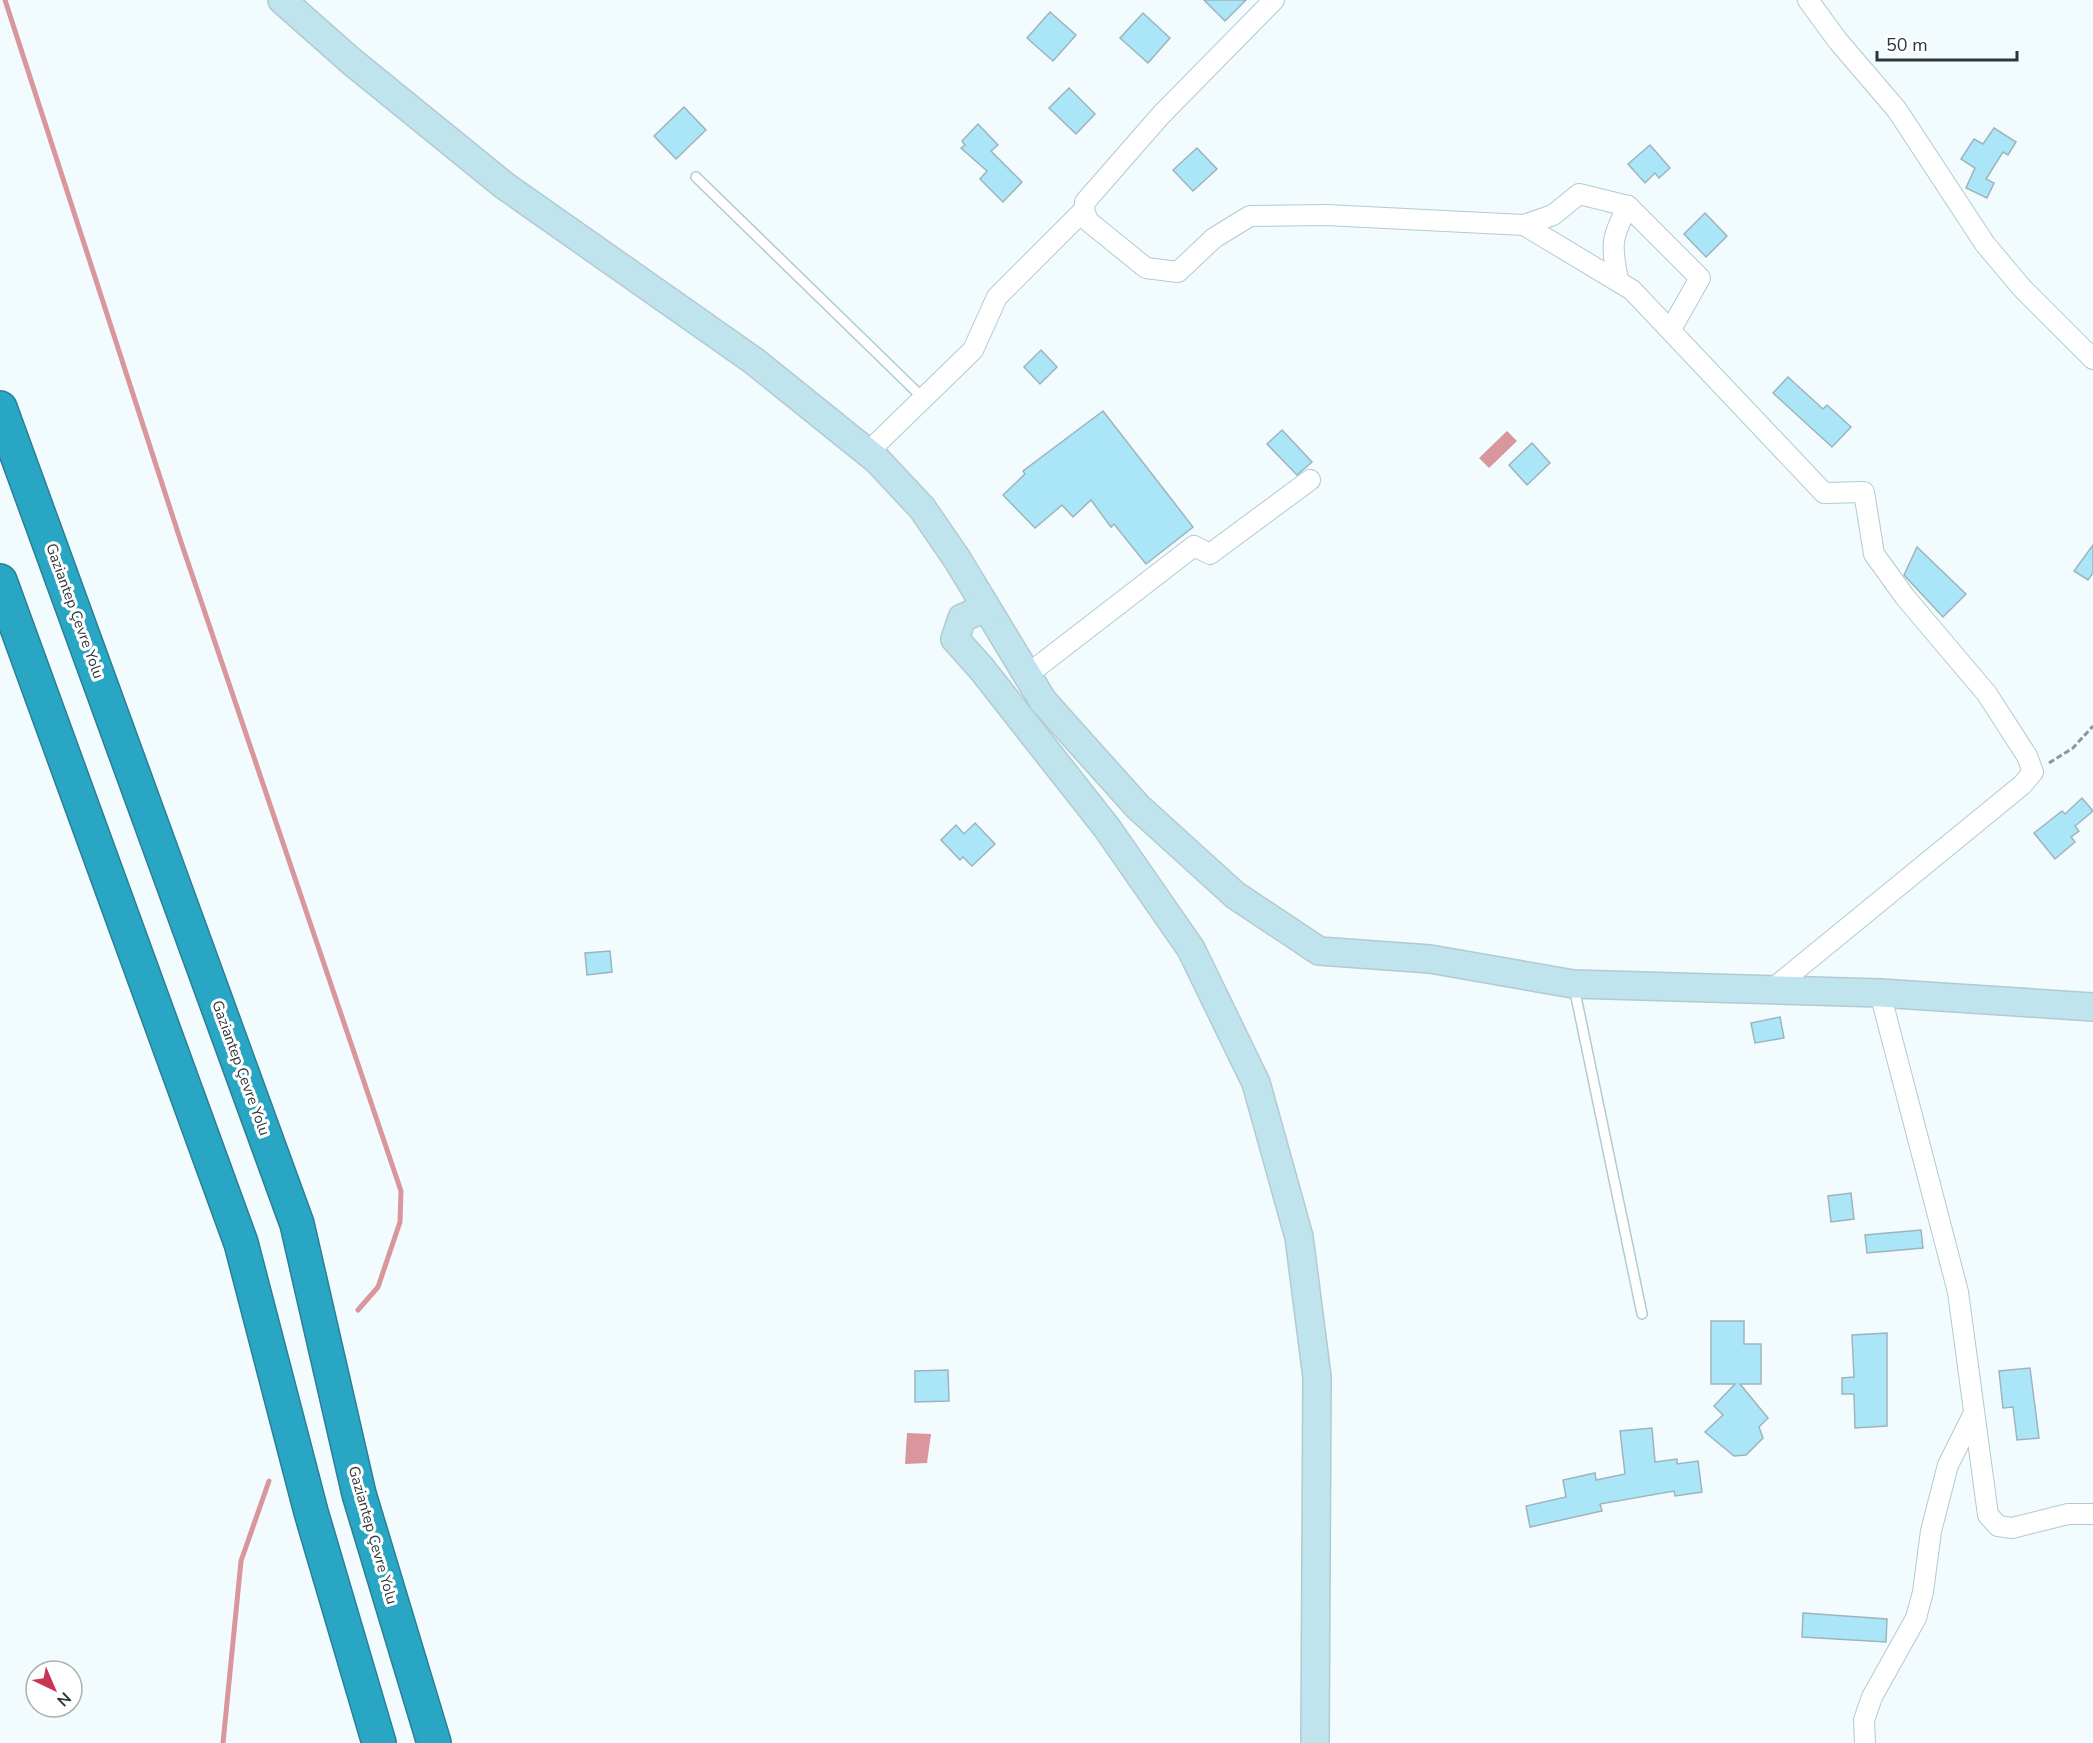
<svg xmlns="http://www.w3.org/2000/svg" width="2093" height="1743" viewBox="0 0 2093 1743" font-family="'Nunito Sans',sans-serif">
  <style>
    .water { fill: #d9969c }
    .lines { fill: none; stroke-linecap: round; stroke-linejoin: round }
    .stream { stroke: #d9969c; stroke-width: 5 }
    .building { fill: #abe6f8; stroke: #9db4bc; stroke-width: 1.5 }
    .lane-casing { stroke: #b2cad1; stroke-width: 12 }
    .street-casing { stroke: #b2cad1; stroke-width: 22 }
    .secondary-casing { stroke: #b2cad1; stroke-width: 30 }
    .highway-casing { stroke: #2b7f94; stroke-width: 36 }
    .path { stroke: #8c9598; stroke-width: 3; stroke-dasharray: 6 3; stroke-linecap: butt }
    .lane { stroke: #fff; stroke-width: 9 }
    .street { stroke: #fff; stroke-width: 20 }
    .secondary { stroke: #bfe4ee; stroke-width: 27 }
    .highway { stroke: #2aa6c5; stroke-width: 33 }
    .labels { text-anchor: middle; stroke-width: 6; stroke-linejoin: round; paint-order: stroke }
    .street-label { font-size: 15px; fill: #2d3639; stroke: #fff }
  </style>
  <rect width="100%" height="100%" fill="#f2fcff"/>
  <g class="water">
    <polygon points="1507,431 1517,441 1489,468 1479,458"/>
    <polygon points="907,1433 931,1434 927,1463 905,1464"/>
  </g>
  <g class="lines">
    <g class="stream">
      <polyline points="5,0 181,542 401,1191 400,1222 378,1287 358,1310"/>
      <polyline points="223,1743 241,1561 269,1481"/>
    </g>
  </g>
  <g class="building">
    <polygon points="1204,0 1246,0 1225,21"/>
    <polygon points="1050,12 1076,35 1053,61 1027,38"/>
    <polygon points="1143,13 1170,38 1148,63 1120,38"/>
    <polygon points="1069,88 1095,114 1076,134 1049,108"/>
    <polygon points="684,107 706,130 676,159 654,136"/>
    <polygon points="978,124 998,145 991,151 1022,182 1003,202 980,179 987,171 961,148 965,145 962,141"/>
    <polygon points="1994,128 2016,142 2008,155 2003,152 1986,179 1994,183 1987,198 1966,188 1975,168 1961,159 1974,139 1983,144"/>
    <polygon points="1650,145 1670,168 1659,178 1655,173 1645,183 1628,164"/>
    <polygon points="1197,148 1217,169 1193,191 1173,170"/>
    <polygon points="1705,213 1727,236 1706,257 1684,234"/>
    <polygon points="1041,350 1057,367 1040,384 1024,367"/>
    <polygon points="1788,377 1823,409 1827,405 1851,427 1832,447 1773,393"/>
    <polygon points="1103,411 1193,527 1146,564 1114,524 1111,527 1091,500 1073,517 1062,505 1035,528 1003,495 1025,474 1023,471"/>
    <polygon points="1282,430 1312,462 1297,475 1267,444"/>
    <polygon points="1532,443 1550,463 1527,485 1509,465"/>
    <polygon points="2093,545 2093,573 2088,580 2074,571"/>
    <polygon points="1917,547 1966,594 1943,617 1904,575"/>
    <polygon points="2082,798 2093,811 2075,826 2079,831 2071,837 2075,842 2055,859 2034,833 2062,811 2065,814"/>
    <polygon points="975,823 995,844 972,866 963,857 960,860 941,840 956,825 964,834"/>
    <polygon points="610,951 612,972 587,975 585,953"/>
    <polygon points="1780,1017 1784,1038 1755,1043 1751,1023"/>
    <polygon points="1851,1193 1854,1219 1831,1222 1828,1196"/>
    <polygon points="1921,1230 1923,1248 1867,1253 1865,1235"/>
    <polygon points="1711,1321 1744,1321 1744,1344 1761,1344 1761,1384 1740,1384 1768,1418 1759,1427 1763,1438 1746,1455 1734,1456 1705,1432 1723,1415 1714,1406 1735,1384 1711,1384"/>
    <polygon points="1887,1333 1887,1426 1855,1428 1854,1394 1842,1394 1842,1378 1854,1377 1852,1335"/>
    <polygon points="2030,1368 2039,1438 2017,1440 2013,1407 2003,1408 1999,1371"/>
    <polygon points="948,1370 949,1401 915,1402 915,1371"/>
    <polygon points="1652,1428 1655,1462 1677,1459 1677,1464 1698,1461 1702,1492 1675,1496 1674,1491 1600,1504 1602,1511 1530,1527 1526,1506 1566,1497 1563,1480 1595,1473 1596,1480 1625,1474 1620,1431"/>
    <polygon points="1803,1613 1887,1619 1886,1642 1802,1637"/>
  </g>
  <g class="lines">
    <defs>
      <g id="lane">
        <polyline points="696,177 923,398"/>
        <polyline points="1574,987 1642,1314"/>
      </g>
      <g id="street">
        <polyline points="1808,0 1838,41 1897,110 1985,244 2022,288 2093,359"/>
        <polyline points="1084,210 1088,221 1146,268 1178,272 1214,238 1250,216 1326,215 1524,225"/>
        <path d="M1618,280C1611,244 1611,238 1628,206"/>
        <polyline points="1671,329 1700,278 1628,206 1579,194 1553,215 1524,225 1632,290 1824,493 1864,492 1874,554 1905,597 1987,694 2027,756 2033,772 2022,785 1770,991"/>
        <polyline points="868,452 973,350 997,297 1084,210 1085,202 1161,115 1274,0"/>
        <polyline points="1027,675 1194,546 1210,554 1310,480"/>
        <polyline points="1880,993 1958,1292 1988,1515 1998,1526 2012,1528 2068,1514 2093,1514"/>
        <polyline points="1865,1743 1864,1720 1872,1697 1916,1618 1923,1592 1931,1531 1948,1465 1973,1415"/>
      </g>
      <g id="secondary">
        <polyline points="282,0 351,61 505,186 754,361 877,460 922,508 957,559 1043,701 1138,807 1235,895 1319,951 1430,959 1573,984 1880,993 2093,1007"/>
        <polyline points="985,608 962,618 955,639 981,668 1107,828 1191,949 1256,1083 1299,1237 1317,1377 1315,1743"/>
      </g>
      <g id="highway">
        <polyline points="0,408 297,1224 359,1494 434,1743"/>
        <polyline points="0,581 241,1243 311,1512 379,1743"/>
      </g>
    </defs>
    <use href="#lane" class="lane-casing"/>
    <use href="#street" class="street-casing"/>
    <use href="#secondary" class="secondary-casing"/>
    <use href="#highway" class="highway-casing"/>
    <polyline class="path" points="2049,763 2073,748 2093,726"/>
    <use href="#lane" class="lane"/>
    <use href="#street" class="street"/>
    <use href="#secondary" class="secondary"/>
    <use href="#highway" class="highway"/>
  </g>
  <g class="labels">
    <g class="street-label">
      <text transform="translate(75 611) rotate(70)" y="5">Gaziantep Çevre Yolu</text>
      <text transform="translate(241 1068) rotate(70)" y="5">Gaziantep Çevre Yolu</text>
      <text transform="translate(373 1535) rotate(74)" y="5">Gaziantep Çevre Yolu</text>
    </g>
  </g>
  <g transform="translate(54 1689) rotate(136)"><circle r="28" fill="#ffffff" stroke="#abafb0" stroke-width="1.5"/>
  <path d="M0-4.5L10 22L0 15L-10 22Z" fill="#c73754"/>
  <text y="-9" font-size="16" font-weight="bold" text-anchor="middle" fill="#2d3639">N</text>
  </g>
  <path d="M1877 51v9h140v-9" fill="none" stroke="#2d3639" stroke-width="3"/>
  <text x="1886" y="51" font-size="18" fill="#2d3639" stroke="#ffffff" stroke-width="4.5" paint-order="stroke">50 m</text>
</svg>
